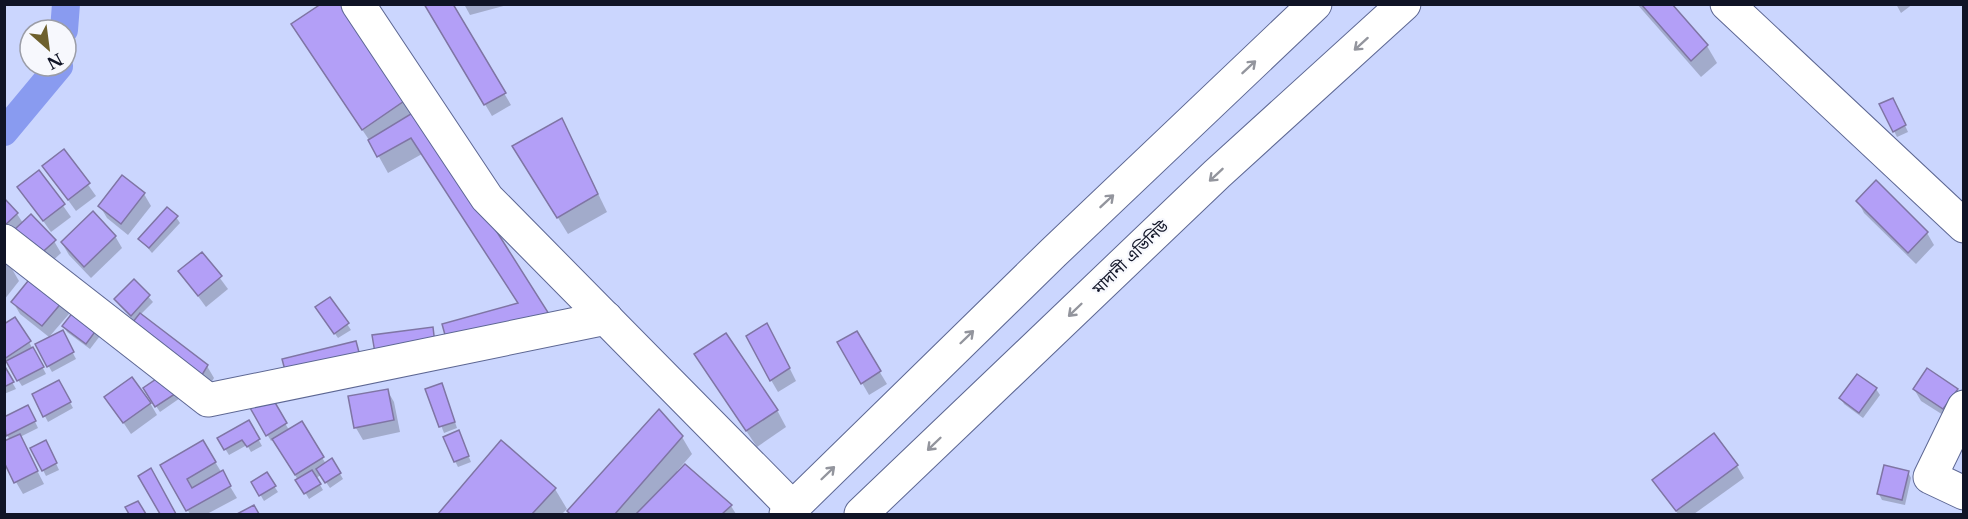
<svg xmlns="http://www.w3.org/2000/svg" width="1968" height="519" viewBox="0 0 1968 519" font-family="'Libre Baskerville','Noto Sans Bengali',serif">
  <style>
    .shadow { fill: #0003 }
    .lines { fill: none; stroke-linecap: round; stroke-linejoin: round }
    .canal { stroke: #899bf0; stroke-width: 28 }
    .building { fill: #b39ff7; stroke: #7f75a4; stroke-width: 1.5 }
    .street-casing { stroke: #5d6793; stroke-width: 35 }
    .secondary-casing { stroke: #5d6793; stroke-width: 35 }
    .street { stroke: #fff; stroke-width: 33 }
    .secondary { stroke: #fff; stroke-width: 33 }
    .oneway { stroke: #93959d }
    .labels { text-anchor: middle; stroke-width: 4.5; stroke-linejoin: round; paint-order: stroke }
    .street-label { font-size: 16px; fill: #101426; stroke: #f7f8fd }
  </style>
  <rect width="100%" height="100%" fill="#cbd6fe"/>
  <g class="shadow">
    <polygon points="425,4 451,4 511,105 492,116"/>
    <polygon points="464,4 511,4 470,15"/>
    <polygon points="1637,4 1670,4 1707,46 1717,63 1701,77"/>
    <polygon points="1896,4 1913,4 1901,13"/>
    <polygon points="293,25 406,100 519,304 422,154 388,173 373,146"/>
    <polygon points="1896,106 1908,132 1897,137 1894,131"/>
    <polygon points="562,120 607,212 568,234 524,163"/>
    <polygon points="64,151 96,196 76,211 44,167"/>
    <polygon points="39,172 71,217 51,232 19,187"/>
    <polygon points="144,194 151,206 128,235 107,218 100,206"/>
    <polygon points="4,200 17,214 23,223 54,241 61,253 45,268 4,237"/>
    <polygon points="1858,201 1927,233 1934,245 1916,264 1864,213"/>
    <polygon points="176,217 180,223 152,253 140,239"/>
    <polygon points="115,236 122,248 91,278 69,255 62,243"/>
    <polygon points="202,254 228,289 206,307 180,272"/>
    <polygon points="4,263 12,269 19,281 4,300"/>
    <polygon points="134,281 153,302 140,315 207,366 214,378 203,396 119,305 116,300"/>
    <polygon points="13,302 62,302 69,314 49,337 20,314"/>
    <polygon points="321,314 347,324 351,330 338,338"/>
    <polygon points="64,326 103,332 90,349 67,332"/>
    <polygon points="62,332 76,359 52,372 37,345"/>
    <polygon points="856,333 887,384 869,395 839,343"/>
    <polygon points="774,337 796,381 778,392 771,380"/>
    <polygon points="29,342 46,374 22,386 4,359"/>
    <polygon points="4,368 16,389 4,394"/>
    <polygon points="706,371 777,410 786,427 757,447"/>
    <polygon points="168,373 183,396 160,412 148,394"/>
    <polygon points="1857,376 1876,389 1880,395 1863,418 1844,404 1841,398"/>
    <polygon points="59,382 73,408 48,422 34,395"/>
    <polygon points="427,389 444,390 457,428 444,433"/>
    <polygon points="1914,389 1957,390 1964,402 1951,420 1921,401"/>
    <polygon points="387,390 394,402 400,432 363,440 356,428 350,397"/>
    <polygon points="269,396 289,430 301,423 326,464 332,460 343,479 330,488 321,475 316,478 323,490 309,499 274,439 271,441 251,406"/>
    <polygon points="106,397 150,403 157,415 131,434"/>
    <polygon points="28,407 38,428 20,437 44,484 23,494 16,482 10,440 4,430 4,419"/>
    <polygon points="249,422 262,446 251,452 247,445 229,455 219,439"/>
    <polygon points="682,437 692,454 677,471 679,473 685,466 731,506 736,514 571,514 569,511"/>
    <polygon points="461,438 471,462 458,467 455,461"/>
    <polygon points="203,442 237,498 207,514 190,514 162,465"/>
    <polygon points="501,442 555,489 567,509 562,514 440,514"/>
    <polygon points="49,448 59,470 46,476 43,470"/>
    <polygon points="1737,466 1744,478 1694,514 1678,514 1654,480"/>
    <polygon points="1908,472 1911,478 1905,505 1882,500 1879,494"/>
    <polygon points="266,474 278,492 264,501 253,482"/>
  </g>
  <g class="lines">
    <g class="canal">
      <polyline points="64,30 66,4"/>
      <polyline points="4,132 59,66"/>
    </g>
  </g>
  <g class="building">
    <polygon points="321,4 343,4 407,99 362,130 291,24"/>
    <polygon points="424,4 453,4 506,93 484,105"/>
    <polygon points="1641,4 1672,4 1708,45 1691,61"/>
    <polygon points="1893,98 1906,125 1893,132 1879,104"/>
    <polygon points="419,109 549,314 447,342 442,324 518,303 411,138 377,157 368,140"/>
    <polygon points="562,118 598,194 557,218 512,146"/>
    <polygon points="64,149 90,183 68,200 42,166"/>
    <polygon points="39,170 65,204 43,221 17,187"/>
    <polygon points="122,175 145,193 121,224 98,206"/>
    <polygon points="1876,180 1928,232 1908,253 1856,201"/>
    <polygon points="4,198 18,213 4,226"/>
    <polygon points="167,207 178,216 149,248 138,239"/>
    <polygon points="93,211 116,236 84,267 61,242"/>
    <polygon points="31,214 56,240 37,257 13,231"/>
    <polygon points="202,252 222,276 198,296 178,271"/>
    <polygon points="32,276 63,301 42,326 11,302"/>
    <polygon points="134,279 150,295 131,316 114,299"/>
    <polygon points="330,297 349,323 334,334 315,307"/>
    <polygon points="77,307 100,325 86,344 62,326"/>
    <polygon points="140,313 208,365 196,385 125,332"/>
    <polygon points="15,317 31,341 4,359 4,324"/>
    <polygon points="767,323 790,368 770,381 746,336"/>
    <polygon points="433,327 435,344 375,353 372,335"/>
    <polygon points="63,330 74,352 47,367 35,344"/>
    <polygon points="857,331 881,371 861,384 837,342"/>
    <polygon points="726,333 778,410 746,431 694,354"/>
    <polygon points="356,341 360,356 286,374 282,359"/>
    <polygon points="33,347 44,367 17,381 6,361"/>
    <polygon points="4,365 14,382 4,387"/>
    <polygon points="1927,368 1958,389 1943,409 1913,389"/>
    <polygon points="168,371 181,390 155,407 143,388"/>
    <polygon points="1857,374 1877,388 1859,413 1839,398"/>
    <polygon points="132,377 151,403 123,423 104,397"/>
    <polygon points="59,380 71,402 43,417 32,394"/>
    <polygon points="442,383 455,422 439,427 425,389"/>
    <polygon points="388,389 394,420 354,428 348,396"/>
    <polygon points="270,394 287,423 266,436 249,406"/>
    <polygon points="28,405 36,421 6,436 4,417"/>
    <polygon points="659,409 683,436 615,514 570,514 567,511"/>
    <polygon points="249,420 260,439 247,447 242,440 224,450 217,438"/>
    <polygon points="302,421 324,457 295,475 272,439"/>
    <polygon points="459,430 469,456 454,462 443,437"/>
    <polygon points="1714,433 1738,465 1676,511 1652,480"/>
    <polygon points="20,434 38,471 14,483 4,462 4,441"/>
    <polygon points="46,440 57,463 42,471 30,448"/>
    <polygon points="203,440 216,462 187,479 192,488 223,470 231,486 186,511 160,465"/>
    <polygon points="501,440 556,488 532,514 438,514"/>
    <polygon points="332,458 341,473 325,483 316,469"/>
    <polygon points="685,464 732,505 722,514 636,514"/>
    <polygon points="1884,465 1909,471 1902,500 1877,494"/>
    <polygon points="151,468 176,514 160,514 138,476"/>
    <polygon points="312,470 321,484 304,494 295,480"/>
    <polygon points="267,472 276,486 259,496 251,482"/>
    <polygon points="138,501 146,514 129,514 125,507"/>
    <polygon points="254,505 259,514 237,514"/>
  </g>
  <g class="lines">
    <defs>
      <g id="street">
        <polyline points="358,4 487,198 793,508"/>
        <polyline points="1727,4 1964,226"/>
        <polyline points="4,241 208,400 606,318"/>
        <polyline points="1964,407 1930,477 1964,493"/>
      </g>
      <g id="secondary">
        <polyline points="786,514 1053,253 1315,4"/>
        <polyline points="861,514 1217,174 1404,4"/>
      </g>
    </defs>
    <use href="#street" class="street-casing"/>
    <use href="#secondary" class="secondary-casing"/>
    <use href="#street" class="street"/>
    <use href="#secondary" class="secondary"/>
  </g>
  <defs><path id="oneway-shaft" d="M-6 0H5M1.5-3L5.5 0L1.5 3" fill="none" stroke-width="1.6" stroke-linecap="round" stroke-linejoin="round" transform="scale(1.5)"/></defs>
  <g class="oneway">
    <use href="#oneway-shaft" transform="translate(1361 44) rotate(138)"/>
    <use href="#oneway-shaft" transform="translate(1249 67) rotate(-43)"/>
    <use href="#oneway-shaft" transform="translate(1216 175) rotate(137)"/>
    <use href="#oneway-shaft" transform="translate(1107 201) rotate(-43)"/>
    <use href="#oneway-shaft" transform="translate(1075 310) rotate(136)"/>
    <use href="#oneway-shaft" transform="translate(967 337) rotate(-44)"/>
    <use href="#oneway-shaft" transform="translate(934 444) rotate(136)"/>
    <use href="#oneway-shaft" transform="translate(828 473) rotate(-44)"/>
  </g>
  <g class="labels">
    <g class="street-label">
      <text transform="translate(1130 257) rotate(-44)" y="6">মাদানী এভিনিউ</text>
    </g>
  </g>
  <rect width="1968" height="519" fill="none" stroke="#101426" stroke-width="12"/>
  <g transform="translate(48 48) rotate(152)"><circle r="28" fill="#f7f8fd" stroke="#9b9da7" stroke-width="1.5"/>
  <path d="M0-4.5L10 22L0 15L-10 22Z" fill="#6e602d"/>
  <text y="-9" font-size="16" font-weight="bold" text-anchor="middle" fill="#101426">N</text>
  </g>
</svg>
